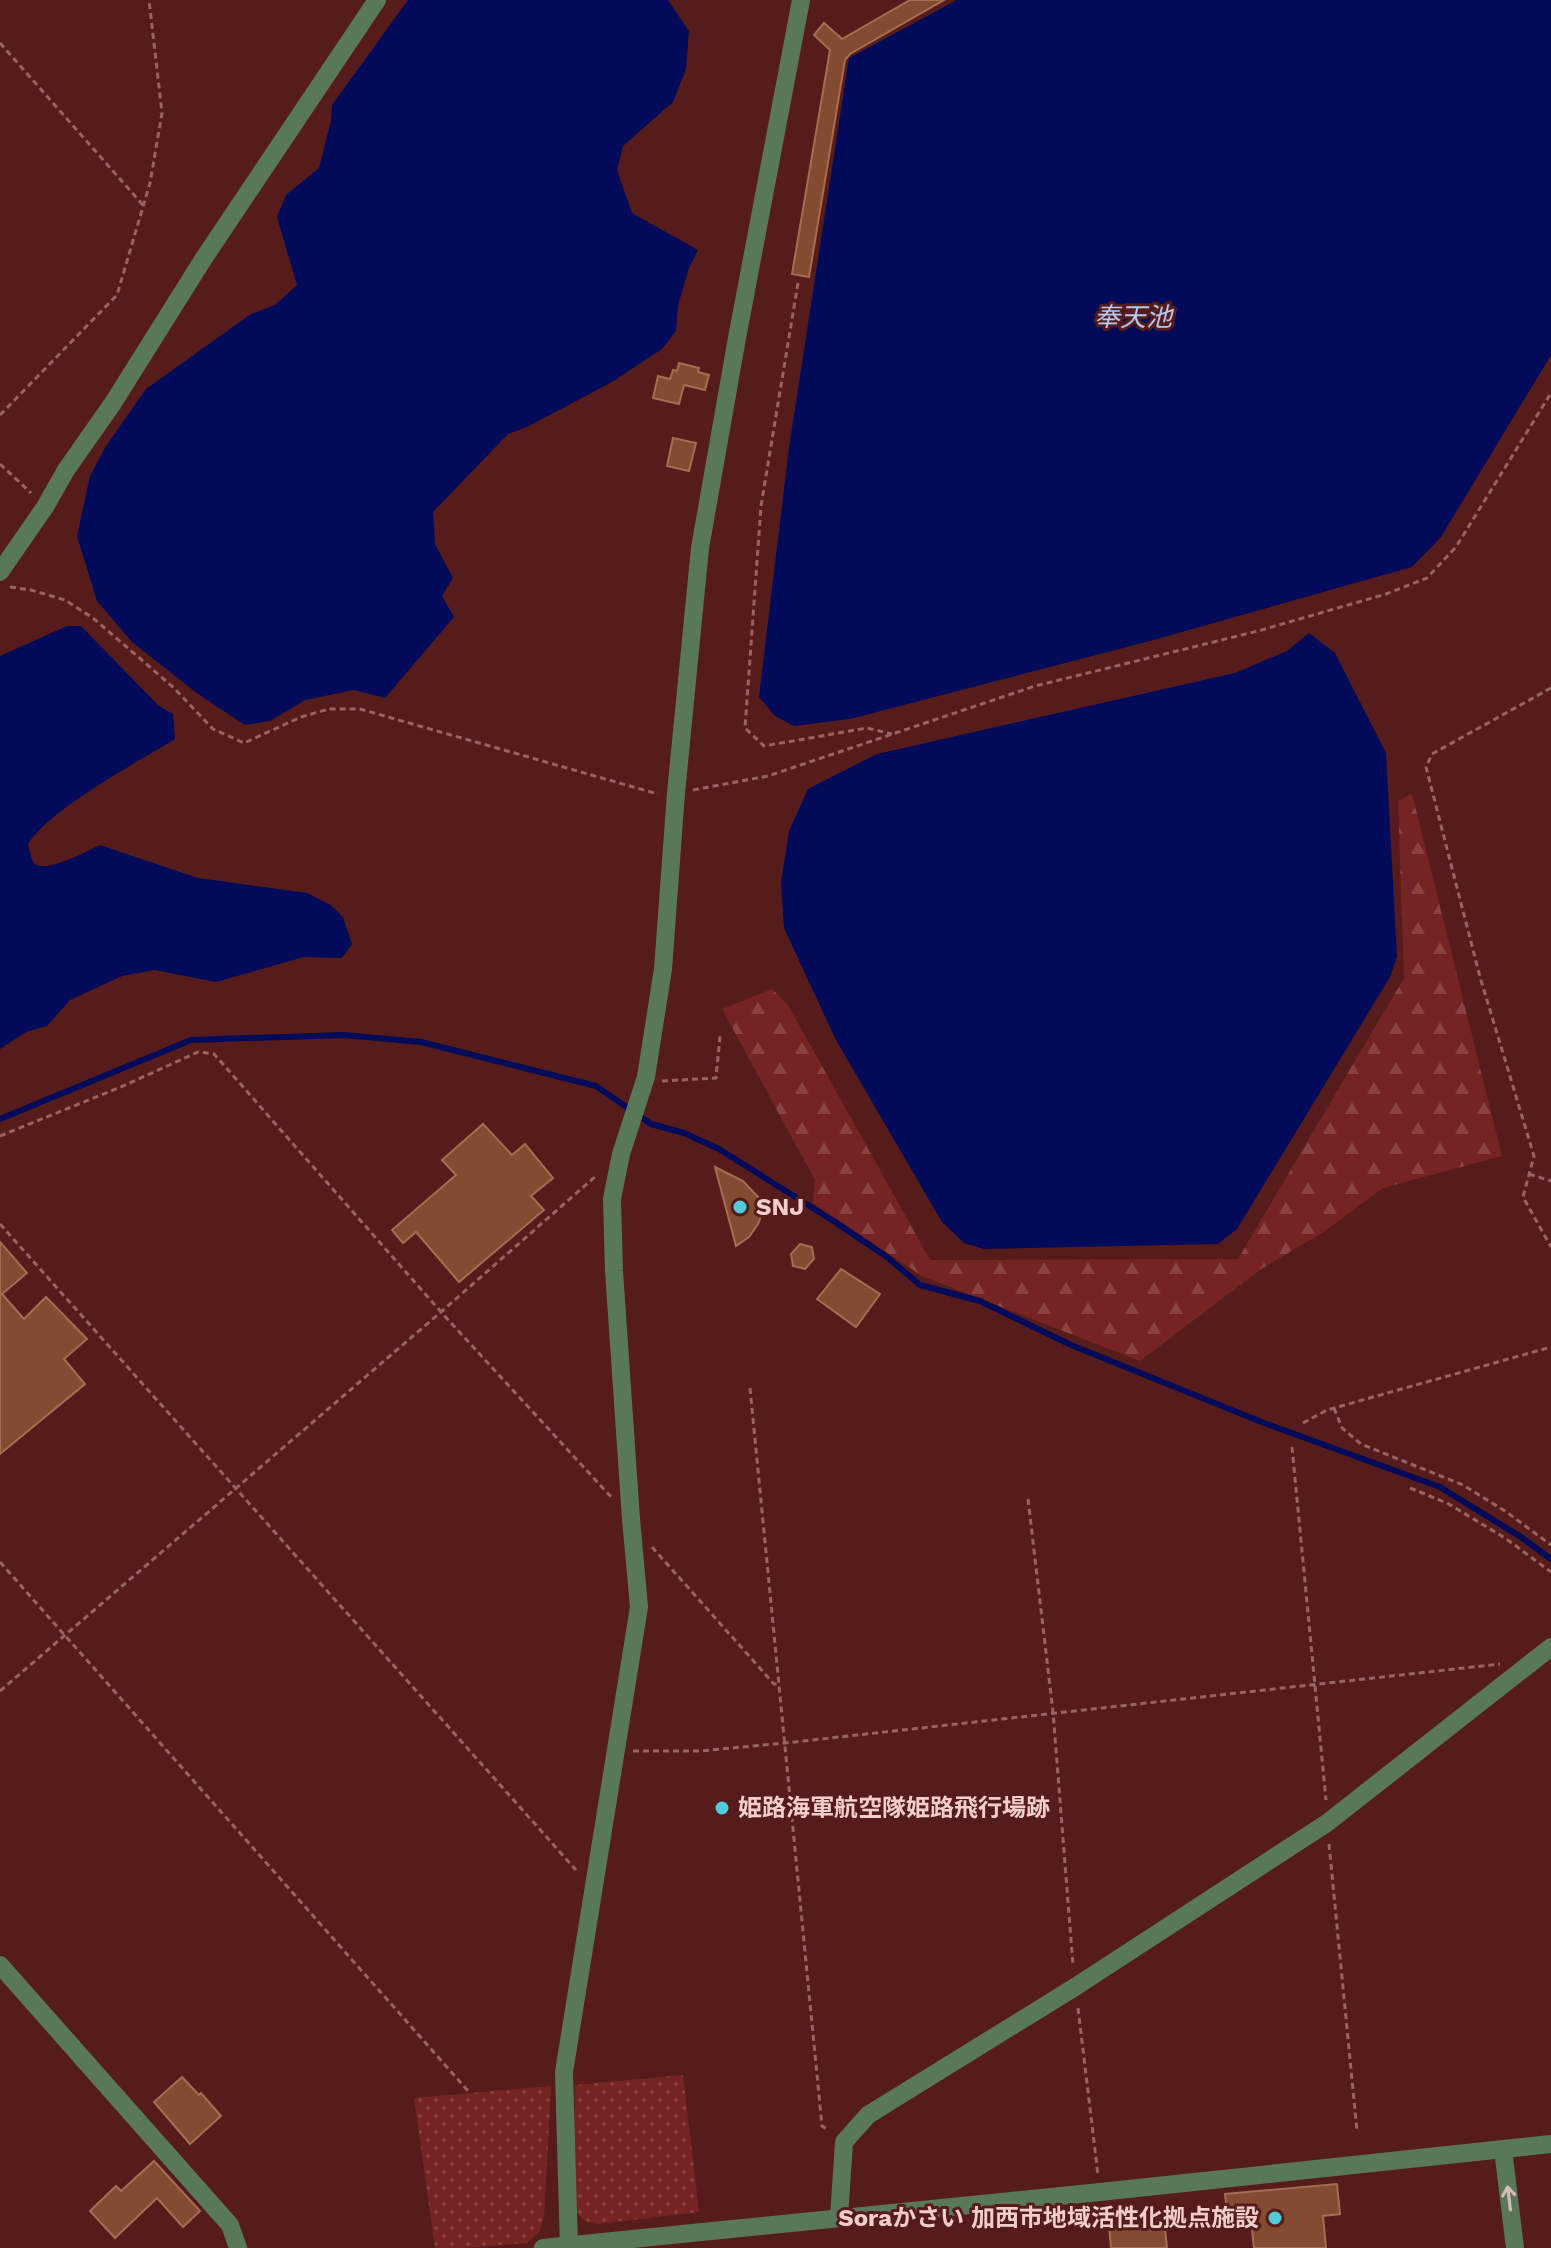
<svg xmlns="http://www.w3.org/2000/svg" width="1551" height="2248" viewBox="0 0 1551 2248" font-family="'Work Sans','Noto Sans JP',sans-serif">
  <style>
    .grass { fill: url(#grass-dots) }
    .forest { fill: url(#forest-firs) }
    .water { fill: #010b5a }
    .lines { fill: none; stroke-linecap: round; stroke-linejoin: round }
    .stream { stroke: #010b5a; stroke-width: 6 }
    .building { fill: #834b31; stroke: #a76c52; stroke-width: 2 }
    .path { stroke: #966563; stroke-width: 3; stroke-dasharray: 6 4; stroke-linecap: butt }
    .minor { stroke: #597859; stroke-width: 18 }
    .oneway { stroke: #d4bcb3 }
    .poi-dot { fill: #52cbd8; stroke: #551c1b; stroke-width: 3 }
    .labels { text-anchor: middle; stroke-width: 6; stroke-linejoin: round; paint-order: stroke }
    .poi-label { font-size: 24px; font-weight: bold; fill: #f3cdca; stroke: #551c1b; text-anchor: start }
    .water-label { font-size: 26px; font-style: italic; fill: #b3c8f4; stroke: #551c1b }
  </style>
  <defs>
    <pattern id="grass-dots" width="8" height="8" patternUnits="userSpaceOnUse" patternTransform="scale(2)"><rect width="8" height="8" fill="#762323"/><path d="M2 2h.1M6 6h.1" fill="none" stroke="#8a4242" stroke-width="1.8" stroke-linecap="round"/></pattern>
    <pattern id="forest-firs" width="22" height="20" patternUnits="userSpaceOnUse" patternTransform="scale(2)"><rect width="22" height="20" fill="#762323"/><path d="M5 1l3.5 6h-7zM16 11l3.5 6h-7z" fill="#8a4242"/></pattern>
  </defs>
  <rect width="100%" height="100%" fill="#551c1b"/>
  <g class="grass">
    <polygon points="683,2075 699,2212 598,2224 586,2222 573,2209 575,2085"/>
    <polygon points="551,2086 544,2216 540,2231 527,2243 463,2248 435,2248 414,2098"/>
  </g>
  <polygon class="forest" points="1412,794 1502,1156 1383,1188 1322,1233 1261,1269 1140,1361 922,1276 813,1203 815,1180 722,1009 772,989 788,1005 930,1260 1238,1259 1404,978 1398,801"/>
  <g class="water">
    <polygon points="408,0 668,0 689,31 686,69 673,102 623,146 617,170 632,213 698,250 689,268 678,305 676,331 662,349 612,382 527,427 508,434 433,512 435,544 453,578 442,596 454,617 385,698 354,690 305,700 270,721 245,725 198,694 132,642 97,601 77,536 90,476 106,446 146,389 251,314 275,305 297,285 277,217 286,195 319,168 331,121 332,105"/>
    <polygon points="957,0 1551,0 1551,355 1441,537 1412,567 1150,641 850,719 794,726 775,716 759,697 789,448 849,58"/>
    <path d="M67,626H81L159,706L173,714L175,739C136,763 51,808 28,844C29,849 31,859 34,863C44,875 89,850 100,845L198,878L307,893L331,905L343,917L352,944L342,958L304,957L216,982L155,970L122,976L70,1000L47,1026L26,1032L0,1049V656Z"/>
    <polygon points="1309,633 1335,653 1386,753 1397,957 1390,977 1237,1229 1218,1244 984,1249 964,1243 942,1222 836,1040 784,928 781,883 789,831 808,789 877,754 1235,673 1287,651"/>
  </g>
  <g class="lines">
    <polyline class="stream" points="0,1119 191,1040 343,1035 421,1042 596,1086 651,1124 684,1133 719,1149 835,1222 887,1257 920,1285 980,1301 1071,1345 1175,1387 1264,1423 1440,1487 1521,1537 1551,1559"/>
  </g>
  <g class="building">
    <polygon points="910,0 944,0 850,54 845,60 809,277 792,274 830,50 814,35 824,23 842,39"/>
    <polygon points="679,363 699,368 698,372 709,375 705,390 684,385 679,404 653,398 658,376 670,379 673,370 677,371"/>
    <polygon points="673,438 696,443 689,471 667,466"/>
    <polygon points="483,1124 512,1155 525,1144 553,1178 531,1196 544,1210 459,1282 416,1232 403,1243 392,1230 456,1175 442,1160"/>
    <polygon points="715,1167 743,1181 761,1200 761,1216 758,1224 749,1237 736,1246"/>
    <polygon points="0,1242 27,1273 2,1294 24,1319 46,1297 87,1339 64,1359 85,1384 0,1454"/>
    <polygon points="800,1244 812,1247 814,1259 805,1269 793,1266 791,1254"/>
    <polygon points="841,1269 880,1294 856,1327 817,1299"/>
    <polygon points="182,2077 199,2095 201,2093 221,2116 190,2144 154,2102"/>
    <polygon points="154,2161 200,2211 183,2227 157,2198 115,2238 90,2211 116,2186 121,2191"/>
    <polygon points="1337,2184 1340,2214 1323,2216 1326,2248 1254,2248 1251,2221 1228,2223 1225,2194"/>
    <polygon points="1163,2210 1167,2248 1111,2248 1108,2215"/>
  </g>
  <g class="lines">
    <g class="path">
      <polyline points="0,43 143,205"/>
      <polyline points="798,283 761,506 745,728 764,746 867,728 892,734"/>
      <polyline points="0,415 117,295 150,183 162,113 149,0"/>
      <polyline points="0,464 31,493"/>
      <polyline points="10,587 31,590 65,600 93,618 173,687 213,729 244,743 301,717 329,709 360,709 658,794"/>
      <polyline points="1551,688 1432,754 1426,767 1480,977 1534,1156 1523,1197 1551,1247"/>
      <polyline points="693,790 768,776 1035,686 1258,631 1386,594 1427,578 1456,547 1551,393"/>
      <polyline points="662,1081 716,1078 720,1036"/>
      <polyline points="0,1136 123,1086 198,1052 214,1054 441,1312 612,1498"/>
      <polyline points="1529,1174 1551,1181"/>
      <polyline points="0,1224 576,1870"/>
      <polyline points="750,1388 822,2126 828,2130"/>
      <polyline points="1334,1408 1342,1428 1361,1444 1463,1485 1505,1511 1551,1545"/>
      <polyline points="1303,1423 1327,1410 1551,1347"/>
      <polyline points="1292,1447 1326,1800"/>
      <polyline points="1410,1488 1447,1503 1505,1538 1551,1572"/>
      <polyline points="1028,1499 1053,1712 1073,1965"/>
      <polyline points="652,1547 774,1684 779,1684"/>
      <polyline points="0,1562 469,2092"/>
      <polyline points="0,1691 441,1312 597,1175"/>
      <polyline points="633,1751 700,1751 785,1743 1500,1664"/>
      <polyline points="1329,1844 1357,2131"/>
      <polyline points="1078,2008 1098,2175"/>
    </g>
    <g class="minor">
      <polyline points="0,572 45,507 66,470 113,403 204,258 377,0"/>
      <polyline points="0,1965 230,2225 238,2248"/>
      <polyline points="1503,2149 1515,2248"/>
      <polyline points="839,2217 844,2142 868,2115 1075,1987 1327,1823 1551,1647"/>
      <polyline points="543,2248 1100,2192 1551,2144"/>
      <polyline points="569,2248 564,2072 639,1607 631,1519 614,1271 612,1199 621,1154 646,1077 663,969 676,793 700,548 737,338 801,0"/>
    </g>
  </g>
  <defs><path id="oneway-shaft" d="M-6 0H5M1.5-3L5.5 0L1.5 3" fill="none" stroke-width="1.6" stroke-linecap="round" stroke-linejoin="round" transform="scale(2)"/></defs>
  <use class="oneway" href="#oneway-shaft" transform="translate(1509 2198) rotate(-97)"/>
  <g class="poi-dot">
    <circle cx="740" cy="1207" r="8"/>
    <circle cx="722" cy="1808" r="8"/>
    <circle cx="1275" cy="2218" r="8"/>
  </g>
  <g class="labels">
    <g class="poi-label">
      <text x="756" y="1215">SNJ</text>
      <text x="738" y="1816">姫路海軍航空隊姫路飛行場跡</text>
      <text x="1259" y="2226" text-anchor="end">Soraかさい 加西市地域活性化拠点施設</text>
    </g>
    <g class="water-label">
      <text x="1133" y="326">奉天池</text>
    </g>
  </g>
</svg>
